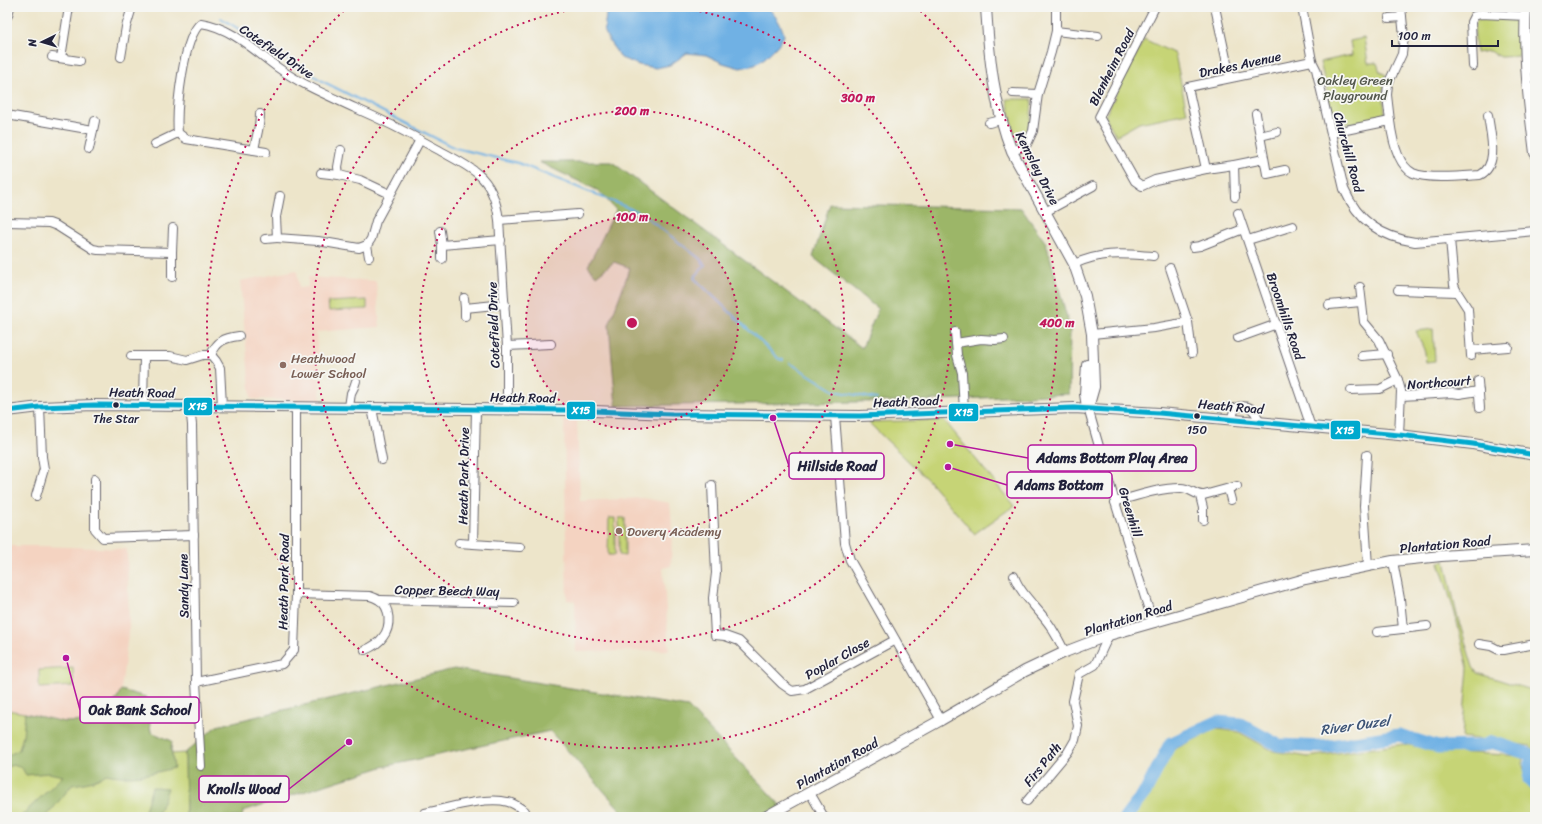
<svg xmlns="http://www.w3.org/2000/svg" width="1542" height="824" viewBox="0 0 1542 824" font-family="Sriracha,sans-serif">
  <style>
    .built { fill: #f4d3c1 }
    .green { fill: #c6d476; stroke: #747b58 }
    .forest { fill: #9cb667; stroke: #5f6c51 }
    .water { fill: #6fb1e4; stroke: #486a90 }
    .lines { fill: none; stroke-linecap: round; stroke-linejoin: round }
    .stream { stroke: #6fb1e4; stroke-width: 2 }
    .river { stroke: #6fb1e4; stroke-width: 13 }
    .minor-casing { stroke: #69666d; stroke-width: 10 }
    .tertiary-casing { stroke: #69666d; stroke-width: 12 }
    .minor { stroke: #fff; stroke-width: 8 }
    .tertiary { stroke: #fff; stroke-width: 10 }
    .bus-1-casing { stroke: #f6f6f2; stroke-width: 8 }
    .bus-1 { stroke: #00a9ce; stroke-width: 5 }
    .ring { fill: none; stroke: #c2185b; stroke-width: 2; stroke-dasharray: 2 4 }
    .education-dot { fill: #8d6e63; stroke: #f6f6f2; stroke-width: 1.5 }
    .bus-dot { fill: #22223b; stroke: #f6f6f2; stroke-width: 1.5 }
    .labels { text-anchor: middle; stroke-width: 3.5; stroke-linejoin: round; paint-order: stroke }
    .bus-label { font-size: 12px; fill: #22223b; stroke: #f6f6f2 }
    .street-label { font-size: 13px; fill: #22223b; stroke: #f6f6f2 }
    .park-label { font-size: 13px; fill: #53574d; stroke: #f6f6f2 }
    .education-label { font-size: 13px; fill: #785e54; stroke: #f6f6f2; text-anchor: start }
    .water-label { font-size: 14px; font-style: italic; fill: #3d5476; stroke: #f6f6f2 }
    .centre { fill: #c2185b; stroke: #f6f6f2; stroke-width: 2 }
    .ring-label { font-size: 12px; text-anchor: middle; font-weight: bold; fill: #c2185b; stroke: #f6f6f2; stroke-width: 3.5; stroke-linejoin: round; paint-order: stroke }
    .leader { fill: none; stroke: #b5179e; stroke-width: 1.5 }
    .callout-dot { fill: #b5179e; stroke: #f6f6f2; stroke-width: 1.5 }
    .callout { fill: #f6f6f2; stroke: #b5179e; stroke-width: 1.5 }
    .callout-label { font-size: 14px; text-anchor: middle; font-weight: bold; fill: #22223b }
    .line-badge { stroke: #f6f6f2; stroke-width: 1.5 }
    .badge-label { font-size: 11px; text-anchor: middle; font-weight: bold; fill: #fff }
  </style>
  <rect width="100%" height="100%" fill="#f6f6f2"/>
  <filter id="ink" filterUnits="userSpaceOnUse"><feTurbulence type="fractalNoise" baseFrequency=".025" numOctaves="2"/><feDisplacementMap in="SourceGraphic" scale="8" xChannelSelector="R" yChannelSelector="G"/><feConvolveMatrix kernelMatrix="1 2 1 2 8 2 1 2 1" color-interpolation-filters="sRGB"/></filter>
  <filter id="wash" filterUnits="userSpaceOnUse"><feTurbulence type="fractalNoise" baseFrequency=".012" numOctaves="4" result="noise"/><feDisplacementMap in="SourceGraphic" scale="16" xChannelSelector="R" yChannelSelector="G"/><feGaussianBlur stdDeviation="0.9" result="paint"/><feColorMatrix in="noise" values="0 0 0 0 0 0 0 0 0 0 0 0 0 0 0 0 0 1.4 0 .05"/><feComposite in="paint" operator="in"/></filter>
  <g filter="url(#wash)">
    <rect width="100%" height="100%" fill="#ede5ca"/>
    <g class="built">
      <polygon points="1532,39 1535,39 1535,88"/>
      <polygon points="297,270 299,288 308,287 308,277 376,281 380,327 316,332 321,401 251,399 240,281"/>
      <polygon points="564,418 577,418 580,501 643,498 670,503 672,525 671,566 663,568 669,650 576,652 575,601 567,600"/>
      <polygon points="7,546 40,546 127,549 129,626 121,690 116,700 92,721 64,722 7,710"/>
    </g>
    <g class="green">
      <polygon points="1480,17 1515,19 1518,21 1519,56 1501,57 1489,51 1476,53 1474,24"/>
      <polygon points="1364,38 1368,63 1377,63 1380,72 1386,75 1383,91 1385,114 1381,118 1340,125 1334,121 1320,62 1352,55 1350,41"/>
      <polygon points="1144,39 1175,54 1187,113 1139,123 1116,136 1105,116"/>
      <path d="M1007,99H1032C1031,114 1032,131 1019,142L1013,128Z"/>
      <polygon points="367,300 367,309 329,311 328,302"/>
      <polygon points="1433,329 1435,361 1426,362 1425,352 1416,331"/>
      <polygon points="944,420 1014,506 974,534 933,485 868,422"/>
      <polygon points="609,518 615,518 615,555 608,555"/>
      <polygon points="619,518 625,518 625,556 619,555"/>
      <polygon points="1445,561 1457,615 1473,667 1477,673 1535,691 1535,762 1531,746 1462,737 1468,668 1455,614 1439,562"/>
      <polygon points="73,668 74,686 39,688 39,670"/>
      <polygon points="7,710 25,713 126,757 185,753 186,817 7,817"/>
      <polygon points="1216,729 1239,732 1273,751 1308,757 1405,744 1437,751 1522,756 1526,781 1535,796 1535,817 1130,817 1148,794 1173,750"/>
    </g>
    <g class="forest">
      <polygon points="539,162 612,162 862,348 878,309 813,257 830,204 1021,208 1046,243 1070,328 1069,394 915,401 616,406 609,325 630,268 614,262 596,276 588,266 616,210 599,191"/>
      <polygon points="454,669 688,707 783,808 769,817 627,817 550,731 382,767 243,811 242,817 186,817 185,753 217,726"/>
      <path d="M121,690L146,697L151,732L172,741L171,749L174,768C151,774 129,779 106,774C96,782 85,783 72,785L46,817H20L63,776L49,773L26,775L22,768L13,765L7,767V756L19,750L23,736L25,713L64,722L92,721L116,700Z"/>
      <polygon points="152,787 168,788 157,817 143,817"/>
    </g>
    <path class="water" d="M607,7H767C775,15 782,24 784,36L777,46L766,57L755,65L740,68L723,63L706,55L687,53L670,65L656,68L639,65L621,58L609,41L604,30Z"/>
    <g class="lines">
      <g class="stream">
        <polyline points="221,18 324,82 455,148 518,163 641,213 699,258 705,265 694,278 779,359 783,360"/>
        <polyline points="790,363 835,391 877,399"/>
      </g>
      <polyline class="river" points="1126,817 1146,791 1170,744 1217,722 1240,724 1278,745 1325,747 1399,735 1438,747 1481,746 1492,742 1532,755 1529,780 1535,786"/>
    </g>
  </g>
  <g filter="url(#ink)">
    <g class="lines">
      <defs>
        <g id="minor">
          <polyline points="1155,7 1099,117 1135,181 1142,186 1155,180 1206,169"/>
          <polyline points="1215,7 1230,77"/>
          <path d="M1302,7L1312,61L1316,69L1344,189C1358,221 1381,237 1415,242L1535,231"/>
          <polyline points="1389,18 1402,17"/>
          <polyline points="1056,31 1098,36"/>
          <polyline points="52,57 79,61"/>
          <polyline points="121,57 126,27 132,7"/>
          <polyline points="61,58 69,7"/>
          <polyline points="1473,66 1471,22 1474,16 1481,14 1526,16"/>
          <polyline points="1013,93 1038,94"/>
          <path d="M260,114C260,127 256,138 254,150L186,139L178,133C176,110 183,37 201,23C230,27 254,50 277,67C302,85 327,95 355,108C383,120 410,134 437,149C451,157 466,164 478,174C491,185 497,204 499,220L507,346V410"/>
          <polyline points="1256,114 1267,174 1285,170"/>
          <polyline points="7,115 93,130"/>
          <polyline points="1390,121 1387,95 1388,84 1402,54 1404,37 1401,7"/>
          <polyline points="989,123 1001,120"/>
          <path d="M1331,133L1390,121C1392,137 1397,165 1413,173C1428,180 1464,176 1480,175C1500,165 1490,133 1488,115"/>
          <polyline points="1260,136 1277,132"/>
          <polyline points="155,144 178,133"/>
          <polyline points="89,149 95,121"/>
          <polyline points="254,150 266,152"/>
          <polyline points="341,150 338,167 339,175 360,180 390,194"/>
          <polyline points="1012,152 1027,144 1033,131 1038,94 1051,52 1056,31 1056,7"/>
          <polyline points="1264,159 1234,165 1206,169 1188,87 1312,61"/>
          <polyline points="1234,165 1235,197"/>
          <polyline points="321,173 339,175"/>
          <polyline points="280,196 276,217 277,238 318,241 359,248 367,245 371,239 376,221 420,140"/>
          <polyline points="1045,212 1093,186"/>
          <polyline points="1238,213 1311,427"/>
          <polyline points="499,220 578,214"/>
          <polyline points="7,222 49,223 57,226 93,249 98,250 172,252 173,228"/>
          <polyline points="440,231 442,245"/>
          <polyline points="265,239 277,238"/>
          <polyline points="1450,239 1454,285 1457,292 1468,309 1471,356"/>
          <polyline points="1248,240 1293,226"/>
          <polyline points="367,245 369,257"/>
          <polyline points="1193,247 1200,246 1243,229"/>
          <polyline points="442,259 442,245 501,240"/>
          <path d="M1074,264C1104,251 1122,254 1153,256"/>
          <polyline points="172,277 172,252"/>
          <polyline points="1360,287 1364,322 1379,340 1398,380 1401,391 1399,435"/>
          <polyline points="1398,290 1457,292"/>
          <polyline points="464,298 465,308"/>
          <polyline points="1329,305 1361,302"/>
          <polyline points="465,316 465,308 505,304"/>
          <polyline points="1188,322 1192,353"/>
          <polyline points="955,332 956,343"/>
          <polyline points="1092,334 1154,328 1188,322 1170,268"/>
          <polyline points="1238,338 1277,324"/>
          <polyline points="507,346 551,344"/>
          <polyline points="1471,350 1508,347"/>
          <path d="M211,355C217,341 224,338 239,336"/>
          <polyline points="131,356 144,356"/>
          <polyline points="1362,356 1387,354"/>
          <polyline points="1478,381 1480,408"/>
          <polyline points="1351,390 1380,389 1398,380"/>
          <polyline points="1402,396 1452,393 1459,394 1479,391"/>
          <polyline points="143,405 144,356 170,356 187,360 203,355 211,355 216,361 220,368 222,406"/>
          <polyline points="190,406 192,425 196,682 201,766"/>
          <polyline points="349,407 351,393 354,387 356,381"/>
          <polyline points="372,408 382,460"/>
          <polyline points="1088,408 1115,502 1153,623"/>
          <polyline points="476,409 473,544 520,547"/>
          <polyline points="964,412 962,373 957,355 956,343 981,339 995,340 1004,339"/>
          <polyline points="835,416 845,543 850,560 941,720"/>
          <path d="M1231,420L1235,408C1249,403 1256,410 1259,422"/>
          <polyline points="1367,455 1364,506 1368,566"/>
          <polyline points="95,479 95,529 103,538 194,535"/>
          <polyline points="712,485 716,573 713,598 715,635 725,636 739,641 782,684 792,691 805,689 895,640"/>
          <polyline points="1228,489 1231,500"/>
          <polyline points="36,496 44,469 42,457 40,407"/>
          <polyline points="1200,496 1203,508 1203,520"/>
          <path d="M1115,502C1137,496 1158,488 1181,488C1190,488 1196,496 1204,495L1237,486"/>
          <polyline points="459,543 473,544"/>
          <polyline points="1393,561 1400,599 1403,629"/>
          <path d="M1014,576C1020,594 1040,610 1051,627C1056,635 1061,644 1065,652"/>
          <path d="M296,594L370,596C373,597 376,598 379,600C391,607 391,627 383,637C379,643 372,647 365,650"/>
          <polyline points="380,600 514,603"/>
          <polyline points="1377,632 1427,626"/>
          <polyline points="1479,644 1491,646 1499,650 1504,650 1535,644"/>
          <polyline points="196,682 282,664 294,650 296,594 296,407"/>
          <polyline points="810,793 824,817"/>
          <polyline points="1027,801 1068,752 1075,740 1078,726 1073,701 1079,674 1095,665 1109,635"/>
          <path d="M422,817L425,813C448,808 486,796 508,802C514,803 520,808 525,811L527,817"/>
        </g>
        <g id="tertiary">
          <path d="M986,7C989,57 994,106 1012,152L1074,264L1085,296L1092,334L1094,387L1088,408"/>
          <path d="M1526,7C1523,56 1529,105 1535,153"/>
          <polyline points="7,15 9,7"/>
          <polyline points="1087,407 1085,394 1087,365"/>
          <polyline points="7,411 40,407 94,405 567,410 672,414 860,416 1074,408 1159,413 1399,435 1473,444 1535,455"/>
          <polyline points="765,817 941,720 1025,671 1065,652 1109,635 1305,579 1368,566 1393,561 1441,556 1535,550"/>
        </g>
      </defs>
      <use href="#minor" class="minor-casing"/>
      <use href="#tertiary" class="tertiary-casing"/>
      <use href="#minor" class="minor"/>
      <use href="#tertiary" class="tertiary"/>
      <defs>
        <polyline id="bus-1" points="7,411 40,407 94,405 567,410 672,414 860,416 1074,408 1159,413 1399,435 1473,444 1535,455"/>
      </defs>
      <use href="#bus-1" class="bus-1-casing"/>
      <use href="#bus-1" class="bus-1"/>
    </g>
  </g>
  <circle cx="632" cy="323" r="106" fill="#c2185b" fill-opacity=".12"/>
  <g class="ring">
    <circle cx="632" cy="323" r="106"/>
    <circle cx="632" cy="323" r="212"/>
    <path d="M676 7A319 319 0 1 1 588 7"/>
    <path d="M916 7A425 425 0 1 1 348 7"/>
  </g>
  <g class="education-dot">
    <circle cx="283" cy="365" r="4"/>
    <circle cx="619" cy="531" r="4"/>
  </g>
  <g class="bus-dot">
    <circle cx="116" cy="405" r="3.5"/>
    <circle cx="1197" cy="416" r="3.5"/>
  </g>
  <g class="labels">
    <g class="bus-label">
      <text x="116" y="423">The Star</text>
      <text x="1197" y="434">150</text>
    </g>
    <g class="street-label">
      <text transform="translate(277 51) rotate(34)" y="5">Cotefield Drive</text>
      <text transform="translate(1240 64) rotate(-12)" y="5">Drakes Avenue</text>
      <text transform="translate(1111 67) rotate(-63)" y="5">Blenheim Road</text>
      <text transform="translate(1349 152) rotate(75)" y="5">Churchill Road</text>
      <text transform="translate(1038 168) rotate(63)" y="5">Kemsley Drive</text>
      <text transform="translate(1286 316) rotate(71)" y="5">Broomhills Road</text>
      <text transform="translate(493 325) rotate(-92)" y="5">Cotefield Drive</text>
      <text transform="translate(1439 382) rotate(-4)" y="5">Northcourt</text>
      <text transform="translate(142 392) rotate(1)" y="5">Heath Road</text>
      <text transform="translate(523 397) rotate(1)" y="5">Heath Road</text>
      <text transform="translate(906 401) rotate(-2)" y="5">Heath Road</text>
      <text transform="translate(1231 406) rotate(5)" y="5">Heath Road</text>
      <text transform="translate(463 476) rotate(-89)" y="5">Heath Park Drive</text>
      <text transform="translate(1131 512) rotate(73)" y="5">Greenhill</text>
      <text transform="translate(1445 544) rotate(-5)" y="5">Plantation Road</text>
      <text transform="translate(283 582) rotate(-89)" y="5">Heath Park Road</text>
      <text transform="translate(183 586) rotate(-91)" y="5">Sandy Lane</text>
      <text transform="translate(447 590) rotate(1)" y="5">Copper Beech Way</text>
      <text transform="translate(1128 618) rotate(-17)" y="5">Plantation Road</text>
      <text transform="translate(837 658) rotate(-29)" y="5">Poplar Close</text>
      <text transform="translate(837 763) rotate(-29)" y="5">Plantation Road</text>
      <text transform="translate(1042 764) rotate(-51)" y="5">Firs Path</text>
    </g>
    <g class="park-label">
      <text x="1355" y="85">Oakley Green<tspan x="1355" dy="15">Playground</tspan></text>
    </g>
    <g class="education-label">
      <text x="291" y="363">Heathwood<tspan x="291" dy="15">Lower School</tspan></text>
      <text x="627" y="536">Dovery Academy</text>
    </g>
    <g class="water-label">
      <text transform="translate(1355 725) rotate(-8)" y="5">River Ouzel</text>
    </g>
  </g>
  <circle cx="632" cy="323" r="6" class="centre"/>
  <g class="ring-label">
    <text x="858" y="102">300 m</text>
    <text x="632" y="115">200 m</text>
    <text x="632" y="221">100 m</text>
    <text x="1057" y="327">400 m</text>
  </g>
  <path class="leader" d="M950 444L1028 458M773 418L789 466M948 467L1007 485M66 658L80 710M349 742L289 789"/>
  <g class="callout-dot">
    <circle cx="950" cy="444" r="4"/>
    <circle cx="773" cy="418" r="4"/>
    <circle cx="948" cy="467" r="4"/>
    <circle cx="66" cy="658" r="4"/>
    <circle cx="349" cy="742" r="4"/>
  </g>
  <g class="callout">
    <rect x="1028" y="445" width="168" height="26" rx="4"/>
    <rect x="789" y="453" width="95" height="26" rx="4"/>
    <rect x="1007" y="472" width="105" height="26" rx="4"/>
    <rect x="80" y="697" width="119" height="26" rx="4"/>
    <rect x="199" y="776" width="90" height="26" rx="4"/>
  </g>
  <g class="callout-label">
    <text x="1112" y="463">Adams Bottom Play Area</text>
    <text x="837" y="471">Hillside Road</text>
    <text x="1059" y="490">Adams Bottom</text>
    <text x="140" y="715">Oak Bank School</text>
    <text x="244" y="794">Knolls Wood</text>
  </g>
  <g class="line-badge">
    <rect x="183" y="397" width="30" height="19" rx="4" fill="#00a9ce"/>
    <rect x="566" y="401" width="30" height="19" rx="4" fill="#00a9ce"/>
    <rect x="948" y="403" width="31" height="19" rx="4" fill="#00a9ce"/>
    <rect x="1330" y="420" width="31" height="20" rx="4" fill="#00a9ce"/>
  </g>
  <g class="badge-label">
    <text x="198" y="410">X15</text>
    <text x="581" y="414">X15</text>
    <text x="964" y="416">X15</text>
    <text x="1345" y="434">X15</text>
  </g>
  <rect width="1542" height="824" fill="none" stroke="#f6f6f2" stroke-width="24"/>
  <g transform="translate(42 42) rotate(265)" stroke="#f6f6f2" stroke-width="3" paint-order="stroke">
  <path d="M0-3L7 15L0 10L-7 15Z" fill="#22223b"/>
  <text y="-6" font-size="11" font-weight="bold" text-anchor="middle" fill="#22223b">N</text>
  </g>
  <path d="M1392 40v6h106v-6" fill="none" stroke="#22223b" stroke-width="2"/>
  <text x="1398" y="40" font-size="12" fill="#22223b" stroke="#f6f6f2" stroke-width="3" paint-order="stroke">100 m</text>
</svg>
